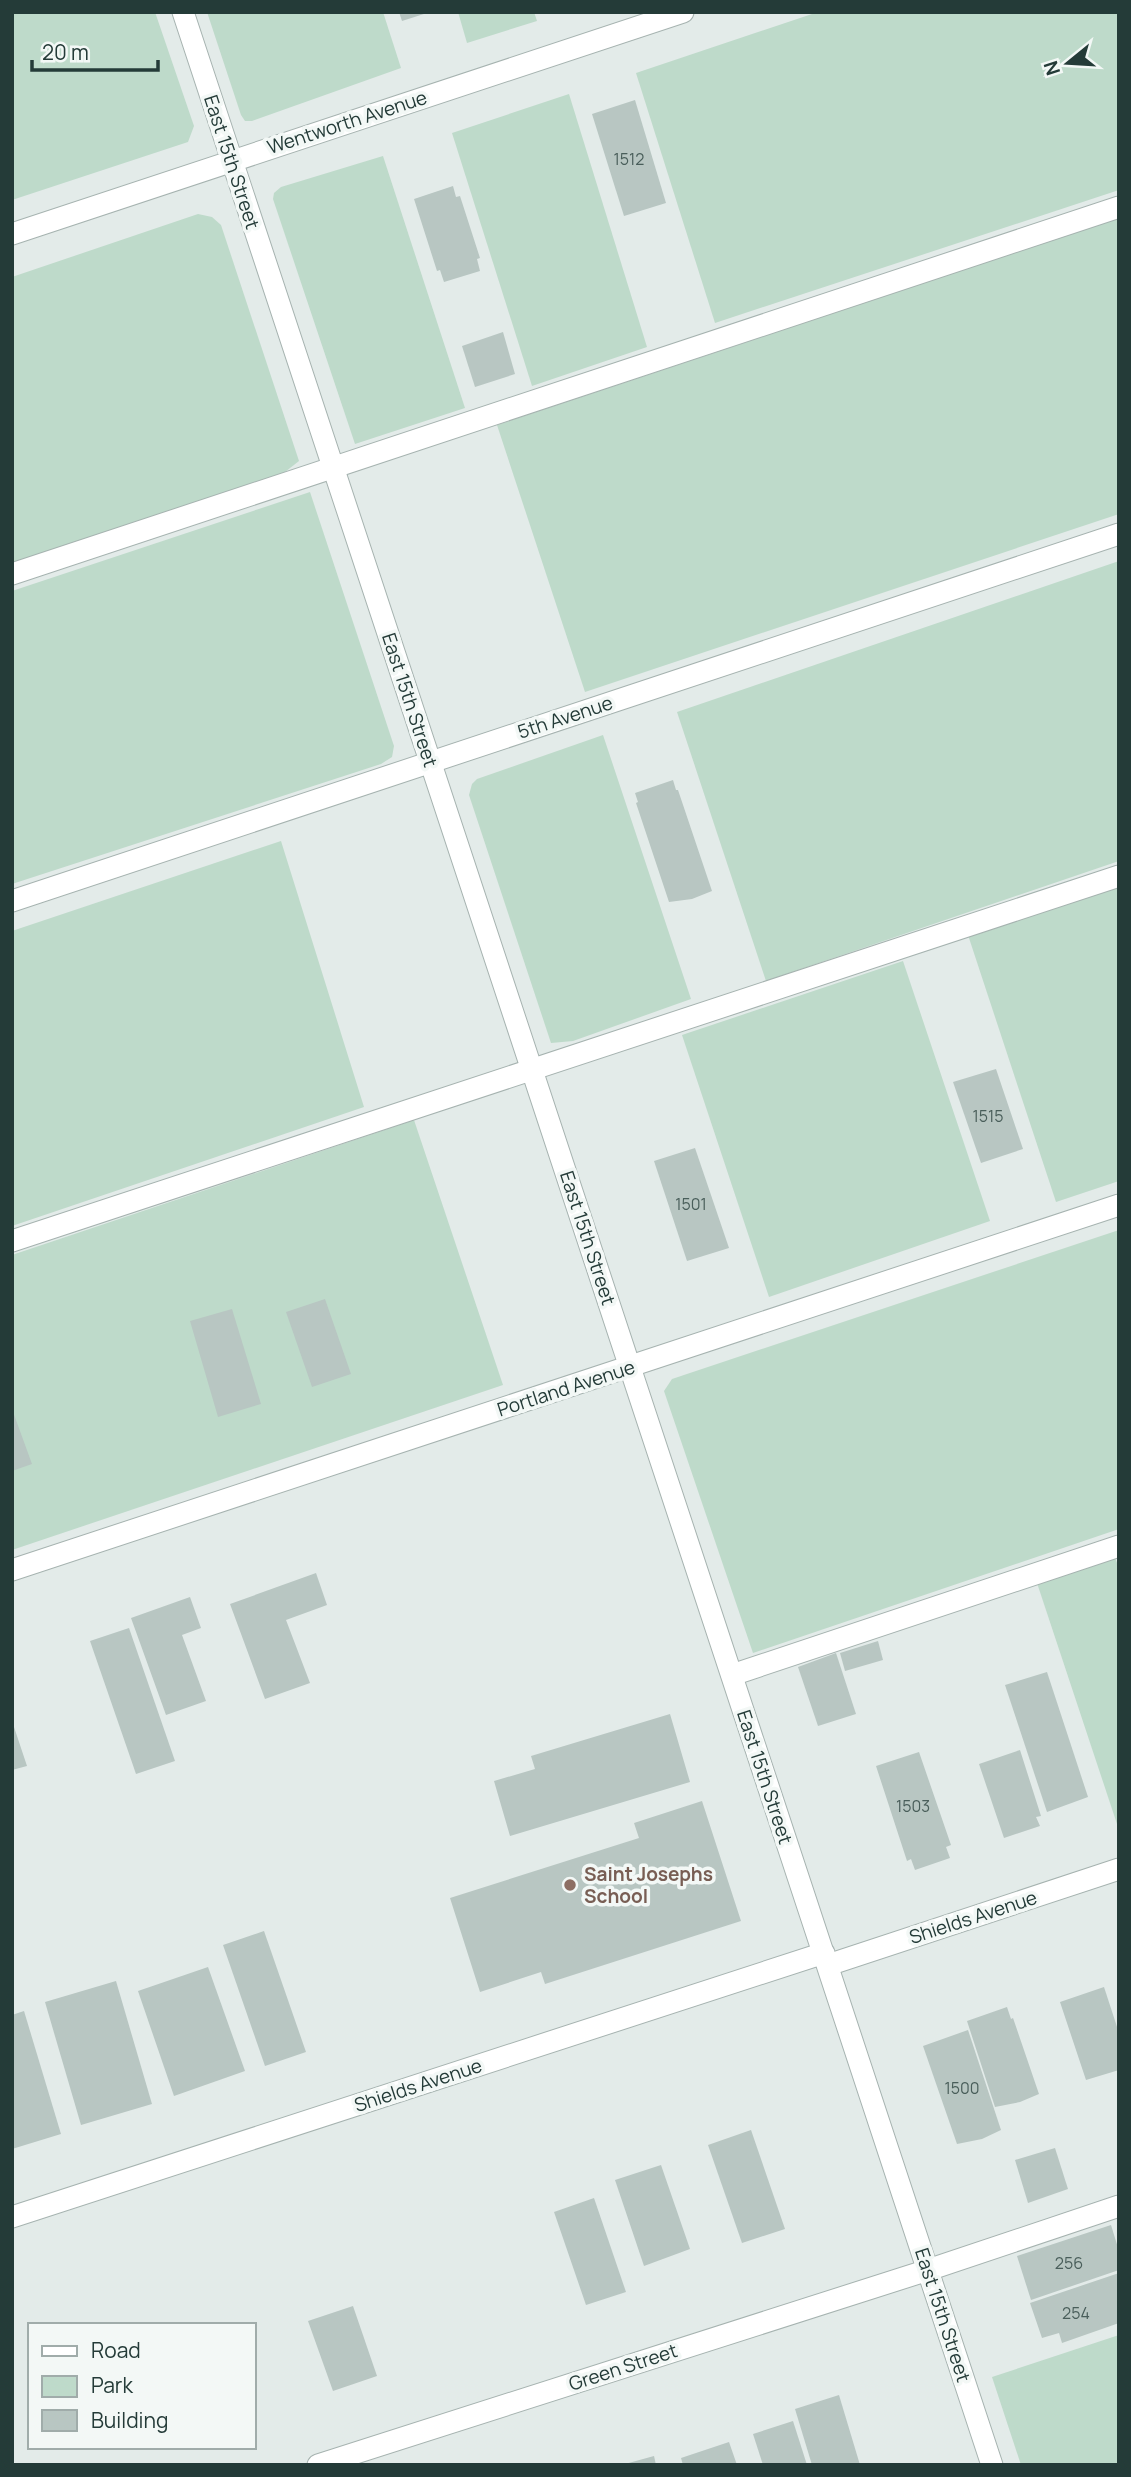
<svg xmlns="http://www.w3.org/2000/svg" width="1131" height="2477" viewBox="0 0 1131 2477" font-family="Manrope,sans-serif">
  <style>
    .green { fill: #bedaca }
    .building { fill: #b8c6c2 }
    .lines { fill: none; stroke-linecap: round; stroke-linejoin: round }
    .lane-casing { stroke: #a6b3b0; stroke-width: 23 }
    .street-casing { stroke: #a6b3b0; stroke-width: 23 }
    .lane { stroke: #fff; stroke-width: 21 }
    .street { stroke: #fff; stroke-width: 21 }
    .education-dot { fill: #8d6e63; stroke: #f3f8f6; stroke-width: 2.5 }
    .labels { text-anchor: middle; stroke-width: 7; stroke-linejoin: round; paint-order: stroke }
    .number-label { font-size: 16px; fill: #495e5a }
    .street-label { font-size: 19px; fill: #243b38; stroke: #f3f8f6 }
    .education-label { font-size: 19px; font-weight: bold; fill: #785e54; stroke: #f3f8f6; text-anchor: start }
  </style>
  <rect width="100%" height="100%" fill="#e3ebe9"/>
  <g class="green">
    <polygon points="12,12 155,12 194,126 188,142 12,200"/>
    <polygon points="207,12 383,12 401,68 252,121 245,121 241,115"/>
    <polygon points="458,12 534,12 537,21 467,43"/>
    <polygon points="818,12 1119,12 1119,190 715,323 636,73"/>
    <polygon points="569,94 647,347 532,386 452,133"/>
    <polygon points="383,156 465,408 355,444 273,199 274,193 281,187"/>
    <polygon points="198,214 212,217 221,225 299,461 285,472 259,483 12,564 12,277"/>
    <polygon points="1119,218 1119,514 585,692 497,425"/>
    <polygon points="310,492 394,746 392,757 381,764 12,884 12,591"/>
    <polygon points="1119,561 1119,861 766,981 677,712"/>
    <polygon points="603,735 691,999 573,1041 551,1043 469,795 472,784 477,779"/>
    <polygon points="281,841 364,1107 12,1226 12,931"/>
    <polygon points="1119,885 1119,1181 1056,1202 968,935"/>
    <polygon points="903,961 990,1221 769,1297 682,1035"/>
    <polygon points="414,1120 503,1385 12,1550 12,1255"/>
    <polygon points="1119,1230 1119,1529 753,1653 664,1391 672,1379"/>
    <polygon points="1114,1555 1119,1568 1119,1830 1036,1580"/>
    <polygon points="1119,2335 1119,2465 1021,2465 992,2377"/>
  </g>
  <g class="building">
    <polygon points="399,12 426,12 427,13 402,21"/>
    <polygon points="635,100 666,203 624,216 592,114"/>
    <polygon points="453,186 456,197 460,196 480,258 477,259 480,271 444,282 440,270 437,271 414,199"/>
    <polygon points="503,332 515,374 475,387 462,346"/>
    <polygon points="673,780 676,790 678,790 712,891 692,899 669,902 636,803 638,802 635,793"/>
    <polygon points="996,1069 1023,1149 981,1163 953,1082"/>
    <polygon points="695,1148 729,1248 687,1261 654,1161"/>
    <polygon points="325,1299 351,1374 312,1387 286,1312"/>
    <polygon points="232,1309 261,1404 218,1417 190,1321"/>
    <polygon points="12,1409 32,1464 12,1471"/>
    <polygon points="316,1573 327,1605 286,1620 310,1683 265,1699 230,1604"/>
    <polygon points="190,1597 201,1628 182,1635 206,1701 166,1715 131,1618"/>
    <polygon points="129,1628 175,1761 136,1774 90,1641"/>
    <polygon points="878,1641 883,1660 845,1671 840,1653"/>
    <polygon points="836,1653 856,1714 818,1726 798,1667"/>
    <polygon points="1047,1672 1088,1797 1047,1812 1005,1685"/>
    <polygon points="670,1714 690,1782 510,1836 494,1781 535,1769 531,1756"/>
    <polygon points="12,1721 27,1766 12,1770"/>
    <polygon points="1020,1750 1041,1816 1036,1817 1040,1826 1004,1838 979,1764"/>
    <polygon points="919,1752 951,1845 946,1847 950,1858 915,1870 911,1859 907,1861 876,1766"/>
    <polygon points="702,1801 741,1921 545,1984 541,1972 480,1992 450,1898 639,1838 634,1823"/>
    <polygon points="264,1931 306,2052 265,2066 223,1945"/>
    <polygon points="208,1967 245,2071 174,2096 138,1991"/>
    <polygon points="116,1981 152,2104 81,2125 45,2002"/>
    <polygon points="1104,1987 1119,2033 1119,2070 1086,2080 1060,2002"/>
    <polygon points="1007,2007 1011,2019 1013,2018 1039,2094 1020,2102 995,2107 967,2021"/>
    <polygon points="24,2011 61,2134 12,2149 12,2015"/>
    <polygon points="968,2030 1001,2130 982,2139 957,2144 923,2046"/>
    <polygon points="751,2130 785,2229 742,2243 708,2145"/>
    <polygon points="1055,2148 1068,2189 1028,2203 1015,2160"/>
    <polygon points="661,2165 690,2249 644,2266 615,2180"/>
    <polygon points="594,2198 626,2292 586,2305 554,2212"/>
    <polygon points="1111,2225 1119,2251 1119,2270 1031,2300 1017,2256"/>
    <polygon points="1119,2273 1119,2323 1062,2343 1059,2333 1042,2338 1030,2303"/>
    <polygon points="353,2306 377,2376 333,2391 308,2321"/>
    <polygon points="839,2395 860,2465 812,2465 795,2409"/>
    <polygon points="793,2421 807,2465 763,2465 753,2434"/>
    <polygon points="729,2442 737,2465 683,2465 681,2458"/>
    <polygon points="654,2456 656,2465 625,2465 625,2464"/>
  </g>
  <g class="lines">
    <defs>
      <g id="lane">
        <polyline points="12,574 1119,207"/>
        <polyline points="12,1241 1119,876"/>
        <polyline points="732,1675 1119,1546"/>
        <polyline points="928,2270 1119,2206"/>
      </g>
      <g id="street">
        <polyline points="183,12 992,2465"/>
        <polyline points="12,234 683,12"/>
        <polyline points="12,901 1119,534"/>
        <polyline points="12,1570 1119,1205"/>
        <polyline points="828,1965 1119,1869"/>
        <polyline points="12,2217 824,1953"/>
        <polyline points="318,2465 928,2270"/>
      </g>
    </defs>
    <use href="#lane" class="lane-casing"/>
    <use href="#street" class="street-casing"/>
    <use href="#lane" class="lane"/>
    <use href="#street" class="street"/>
  </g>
  <circle class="education-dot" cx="570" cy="1885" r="7"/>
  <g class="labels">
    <g class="number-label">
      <text x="629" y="165">1512</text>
      <text x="988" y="1122">1515</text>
      <text x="691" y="1210">1501</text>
      <text x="913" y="1812">1503</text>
      <text x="962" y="2094">1500</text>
      <text x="1069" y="2269">256</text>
      <text x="1076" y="2319">254</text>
    </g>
    <g class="street-label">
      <text transform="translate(347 122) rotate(-18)" y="7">Wentworth Avenue</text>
      <text transform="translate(232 162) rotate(72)" y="7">East 15th Street</text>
      <text transform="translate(410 700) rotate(72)" y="7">East 15th Street</text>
      <text transform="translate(565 717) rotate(-18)" y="7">5th Avenue</text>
      <text transform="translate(588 1238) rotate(72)" y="7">East 15th Street</text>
      <text transform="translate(566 1388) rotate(-18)" y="7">Portland Avenue</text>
      <text transform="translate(765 1777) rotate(72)" y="7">East 15th Street</text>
      <text transform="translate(973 1917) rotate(-18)" y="7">Shields Avenue</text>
      <text transform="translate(418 2085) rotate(-18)" y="7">Shields Avenue</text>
      <text transform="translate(943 2315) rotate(72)" y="7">East 15th Street</text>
      <text transform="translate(623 2367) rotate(-18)" y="7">Green Street</text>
    </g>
    <g class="education-label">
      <text x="584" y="1881">Saint Josephs<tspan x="584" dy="22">School</tspan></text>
    </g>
  </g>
  <rect width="1131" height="2477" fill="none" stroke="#243b38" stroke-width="28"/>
  <rect x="28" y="2323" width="228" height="126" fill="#f3f8f6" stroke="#a0acaa" stroke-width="2"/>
  <rect x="42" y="2346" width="35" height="10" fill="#ffffff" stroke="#a0acaa" stroke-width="2"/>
  <text x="91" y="2358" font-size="21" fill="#243b38">Road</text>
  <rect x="42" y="2376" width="35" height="21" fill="#bedaca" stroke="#a0acaa" stroke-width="2"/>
  <text x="91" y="2393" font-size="21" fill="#243b38">Park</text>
  <rect x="42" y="2410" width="35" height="21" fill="#b8c6c2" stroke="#a0acaa" stroke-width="2"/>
  <text x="91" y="2428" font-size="21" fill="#243b38">Building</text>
  <g transform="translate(1068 63) rotate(252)" stroke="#f3f8f6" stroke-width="5" paint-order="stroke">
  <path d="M0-5L12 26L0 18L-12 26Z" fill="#243b38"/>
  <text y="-10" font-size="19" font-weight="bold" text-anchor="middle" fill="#243b38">N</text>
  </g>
  <path d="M32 60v10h126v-10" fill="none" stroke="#243b38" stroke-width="3.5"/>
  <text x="42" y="60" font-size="21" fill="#243b38" stroke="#f3f8f6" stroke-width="5" paint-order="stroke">20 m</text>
</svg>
